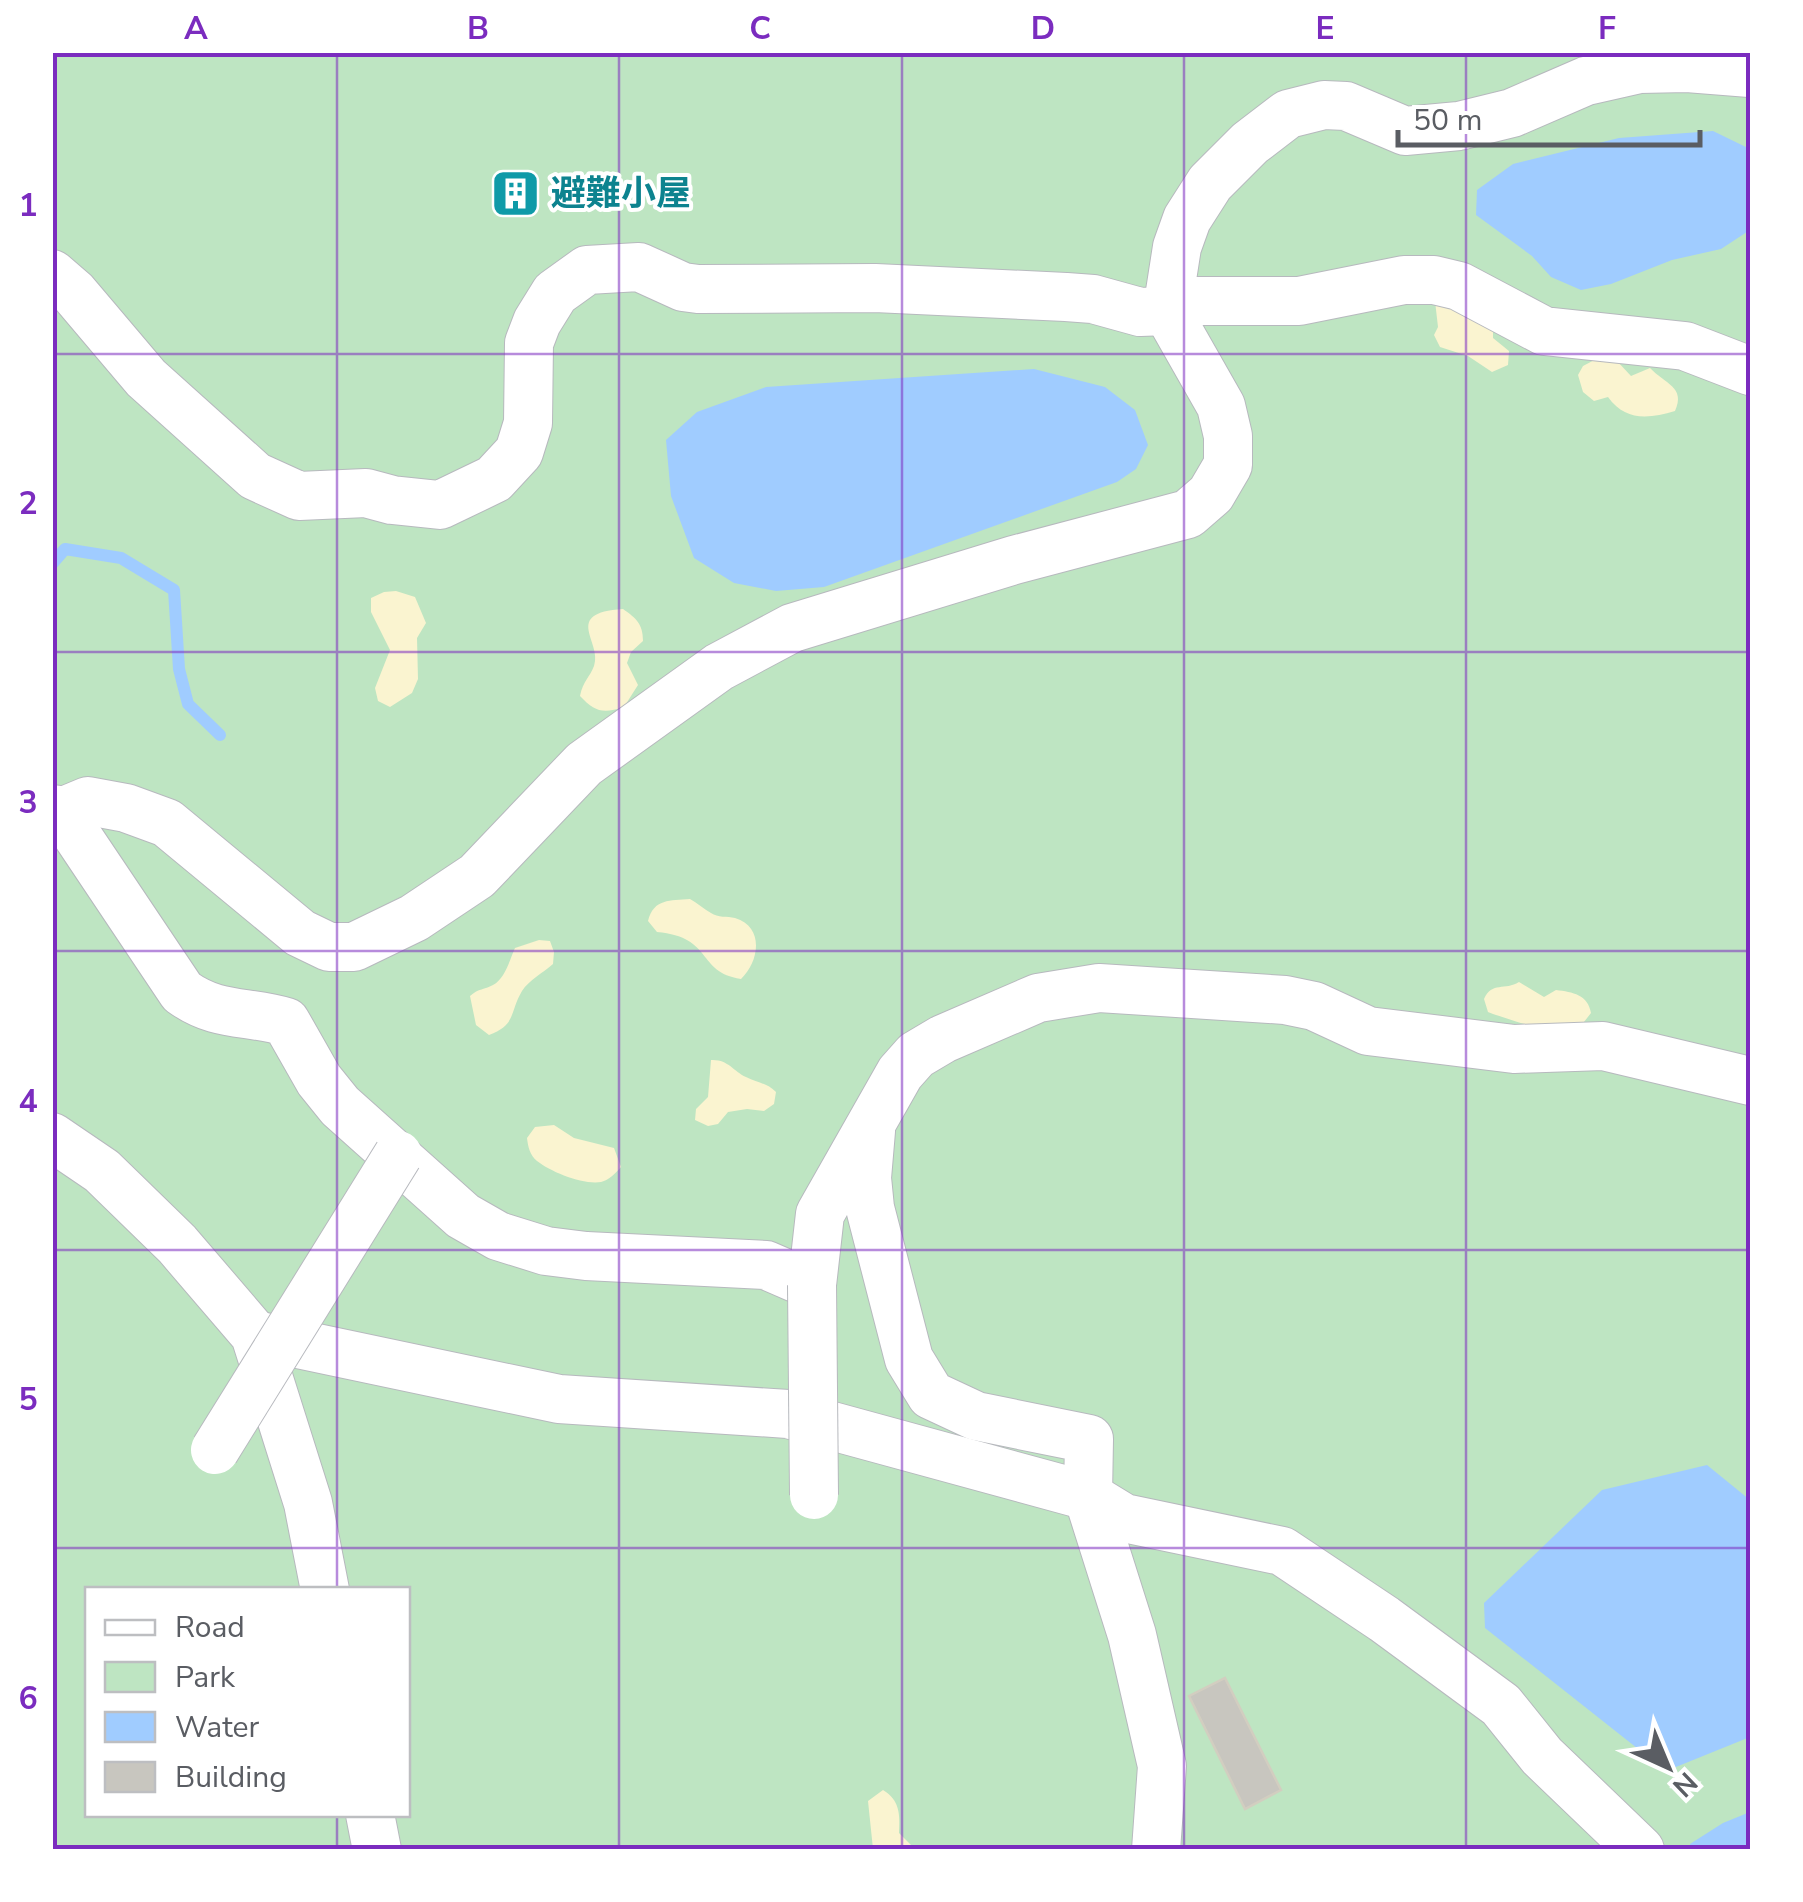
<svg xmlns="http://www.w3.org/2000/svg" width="1803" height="1902" viewBox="0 0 1803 1902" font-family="'Nunito Sans','Noto Sans JP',sans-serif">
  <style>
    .green { fill: #bee5c2; fill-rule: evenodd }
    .sand { fill: #faf4d0 }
    .water { fill: #a0ccff }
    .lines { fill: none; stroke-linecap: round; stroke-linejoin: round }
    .stream { stroke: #a0ccff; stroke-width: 12 }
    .building { fill: #c8c6bf; stroke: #d2cec0; stroke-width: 2.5 }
    .minor-casing { stroke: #b7b9be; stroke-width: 50 }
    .minor { stroke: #fff; stroke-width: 48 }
    .minor-bridge-casing { stroke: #b7b9be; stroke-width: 50; stroke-linecap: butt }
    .minor-bridge { stroke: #fff; stroke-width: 48 }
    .grid { fill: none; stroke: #7b2cbf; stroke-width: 2.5; stroke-opacity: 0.55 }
    .labels { text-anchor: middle; stroke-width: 8; stroke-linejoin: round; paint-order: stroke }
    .culture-label { font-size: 35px; font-weight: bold; fill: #0d838f; stroke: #fff; text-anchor: start }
    .neatline { fill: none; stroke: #7b2cbf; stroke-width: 4 }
    .grid-label { font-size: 32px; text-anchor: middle; font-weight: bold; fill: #7b2cbf }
  </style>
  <rect width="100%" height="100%" fill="#edece2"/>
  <path class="green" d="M52,53H1750V1849H53ZM88,1590H408V1814H88Z"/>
  <g class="sand">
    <polygon points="1435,301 1493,326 1493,338 1509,351 1508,365 1492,372 1468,356 1440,347 1434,335 1438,327"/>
    <path d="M1602,356L1617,361L1631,376L1650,368C1665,384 1686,387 1675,411C1648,419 1625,421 1608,397L1594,401L1583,392L1578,375L1583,366Z"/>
    <polygon points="396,591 415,597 426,623 417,638 418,679 412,693 390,707 378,701 375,688 390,650 371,612 371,598 384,592"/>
    <path d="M623,609C636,618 643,624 643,641L631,652L627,663L638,685L624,707C603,714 595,712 580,696C583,681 590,677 594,666C603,642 561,613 623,609Z"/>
    <path d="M690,899C697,903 704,909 711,913C718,918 727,916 735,918C765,927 759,962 741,979C696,972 714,937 657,932L648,921C654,898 670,901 690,899Z"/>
    <path d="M539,940L550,941L554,952L553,964C543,973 529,980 522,991C509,1013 517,1024 489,1035L476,1025L470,996C479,988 484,990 493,985C505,979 510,959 515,948Z"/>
    <path d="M1519,982L1544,997L1556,990C1573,992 1588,995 1591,1013L1580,1027C1569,1028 1556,1031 1545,1030C1539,1029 1495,1015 1488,1012L1484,999C1492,981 1505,991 1519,982Z"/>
    <path d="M711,1060C728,1059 733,1071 746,1077C758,1083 767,1083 776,1092L774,1104L764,1111L747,1109L728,1112L718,1124L708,1126L695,1120L696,1109L708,1097Z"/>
    <path d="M554,1125L574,1138L614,1148L621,1167C616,1173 609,1180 601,1182C583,1185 551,1172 537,1161C530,1155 528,1147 527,1138L535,1127Z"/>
    <path d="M883,1790C900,1800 900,1815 899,1833L915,1849H873L868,1801Z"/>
  </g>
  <g class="water">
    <polygon points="1713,131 1750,149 1750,230 1721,249 1672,260 1611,284 1581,290 1551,277 1532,256 1476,215 1477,190 1513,164 1619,138"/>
    <polygon points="1034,369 1105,387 1135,410 1148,445 1136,469 1117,482 824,587 776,591 734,583 694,558 671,496 666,440 697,412 766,387"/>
    <polygon points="1707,1465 1750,1500 1750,1737 1666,1771 1485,1628 1484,1603 1602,1490"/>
    <polygon points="1750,1812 1750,1849 1691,1849 1690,1844 1723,1823"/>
  </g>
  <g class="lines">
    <polyline class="stream" points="52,564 65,549 121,558 174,590 179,669 188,704 220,735"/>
  </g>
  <g class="building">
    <polygon points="510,180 527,183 522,207 505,203"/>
    <polygon points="1225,1678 1281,1790 1245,1809 1189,1696"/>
  </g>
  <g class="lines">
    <defs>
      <g id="minor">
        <polyline points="52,274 74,293 146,378 255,476 299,496 366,493 392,500 440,505 494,479 519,452 528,423 529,343 537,322 555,293 587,270 639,267 683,287 698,289 875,288 1066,297 1093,299 1140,312 1167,311 1195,301 1299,301 1404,280 1434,280 1459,286 1544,331 1685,346 1750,371"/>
        <path d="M52,809L60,810L182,992C218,1018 247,1010 286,1022L319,1080L340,1106L463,1216L498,1236L546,1251L586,1256L766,1265L812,1285L820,1214L900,1073L916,1055L943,1039L1038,998L1099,988L1285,1000L1314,1006L1368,1031L1514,1049L1603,1046L1750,1081"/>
        <polyline points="52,816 88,801 126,808 167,823 300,933 329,947 354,947 414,918 477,876 584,764 719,667 792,628 1014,560 1188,514 1211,494 1228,465 1228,436 1221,406 1167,311 1177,247 1187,219 1210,183 1250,143 1288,114 1324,105 1346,106 1405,131 1459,126 1512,113 1586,81 1639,69 1687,68 1750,73"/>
        <polyline points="871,1131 867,1178 870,1208 909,1359 931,1395 976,1416 1089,1439 1088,1496 1132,1635 1162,1766 1156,1850"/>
        <polyline points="52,1137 102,1171 177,1244 255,1335 308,1503 325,1590"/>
        <polyline points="255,1335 559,1399 788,1414 1088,1496 1124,1518 1282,1551 1384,1619 1501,1705 1542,1756 1640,1850"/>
        <polyline points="370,1814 377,1850"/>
      </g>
    </defs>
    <use href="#minor" class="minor-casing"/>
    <use href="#minor" class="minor"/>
    <defs>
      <g id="minor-bridge">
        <polyline points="812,1285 814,1495"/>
        <polyline points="215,1450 398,1155"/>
      </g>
    </defs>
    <use href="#minor-bridge" class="minor-bridge-casing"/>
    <use href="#minor-bridge" class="minor-bridge"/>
  </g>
  <path class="grid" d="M337,52V1590M619,52V1850M902,52V1850M1184,52V1850M1466,52V1850M52,354H1750M52,652H1750M52,951H1750M52,1250H1750M52,1548H1750M337,1814V1850"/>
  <defs>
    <symbol id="building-square" viewBox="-11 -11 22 22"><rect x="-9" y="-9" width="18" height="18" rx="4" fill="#0f9aa8" stroke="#fff"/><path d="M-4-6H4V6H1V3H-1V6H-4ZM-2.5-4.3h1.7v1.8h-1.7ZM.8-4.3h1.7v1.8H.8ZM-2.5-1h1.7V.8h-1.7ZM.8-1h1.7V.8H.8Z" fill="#fff"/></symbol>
  </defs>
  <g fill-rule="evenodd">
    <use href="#building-square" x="488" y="166" width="55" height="55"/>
  </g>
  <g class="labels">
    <g class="culture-label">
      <text x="551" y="205">避難小屋</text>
    </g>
  </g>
  <rect width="1803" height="1902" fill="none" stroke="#ffffff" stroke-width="110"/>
  <rect x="85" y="1587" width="325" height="230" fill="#ffffff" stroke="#bdbec1" stroke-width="2.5"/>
  <rect x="105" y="1620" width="50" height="15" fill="#ffffff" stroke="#bdbec1" stroke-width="2.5"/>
  <text x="175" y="1637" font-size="30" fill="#5a5d63">Road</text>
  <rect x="105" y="1662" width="50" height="30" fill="#bee5c2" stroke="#bdbec1" stroke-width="2.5"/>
  <text x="175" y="1687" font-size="30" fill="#5a5d63">Park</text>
  <rect x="105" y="1712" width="50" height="30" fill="#a0ccff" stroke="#bdbec1" stroke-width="2.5"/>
  <text x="175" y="1737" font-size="30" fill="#5a5d63">Water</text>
  <rect x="105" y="1762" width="50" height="30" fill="#c8c6bf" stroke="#bdbec1" stroke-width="2.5"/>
  <text x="175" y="1787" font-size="30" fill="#5a5d63">Building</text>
  <g transform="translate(1668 1767) rotate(136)" stroke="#ffffff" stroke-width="8" paint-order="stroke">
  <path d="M0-8L18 38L0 25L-18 38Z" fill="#5a5d63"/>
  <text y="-15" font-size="28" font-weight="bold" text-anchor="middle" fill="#5a5d63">N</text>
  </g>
  <path d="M1398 130v15h302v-15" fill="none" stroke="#5a5d63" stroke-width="5"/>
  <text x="1413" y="130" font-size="30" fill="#5a5d63" stroke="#ffffff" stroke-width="8" paint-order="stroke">50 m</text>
  <rect x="55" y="55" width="1693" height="1792" class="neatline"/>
  <g class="grid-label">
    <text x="196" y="39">A</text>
    <text x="478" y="39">B</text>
    <text x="760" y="39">C</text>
    <text x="1043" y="39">D</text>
    <text x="1325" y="39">E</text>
    <text x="1607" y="39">F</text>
    <text x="28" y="216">1</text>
    <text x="28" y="514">2</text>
    <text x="28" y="813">3</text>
    <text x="28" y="1112">4</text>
    <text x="28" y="1410">5</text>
    <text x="28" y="1709">6</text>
  </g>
</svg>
